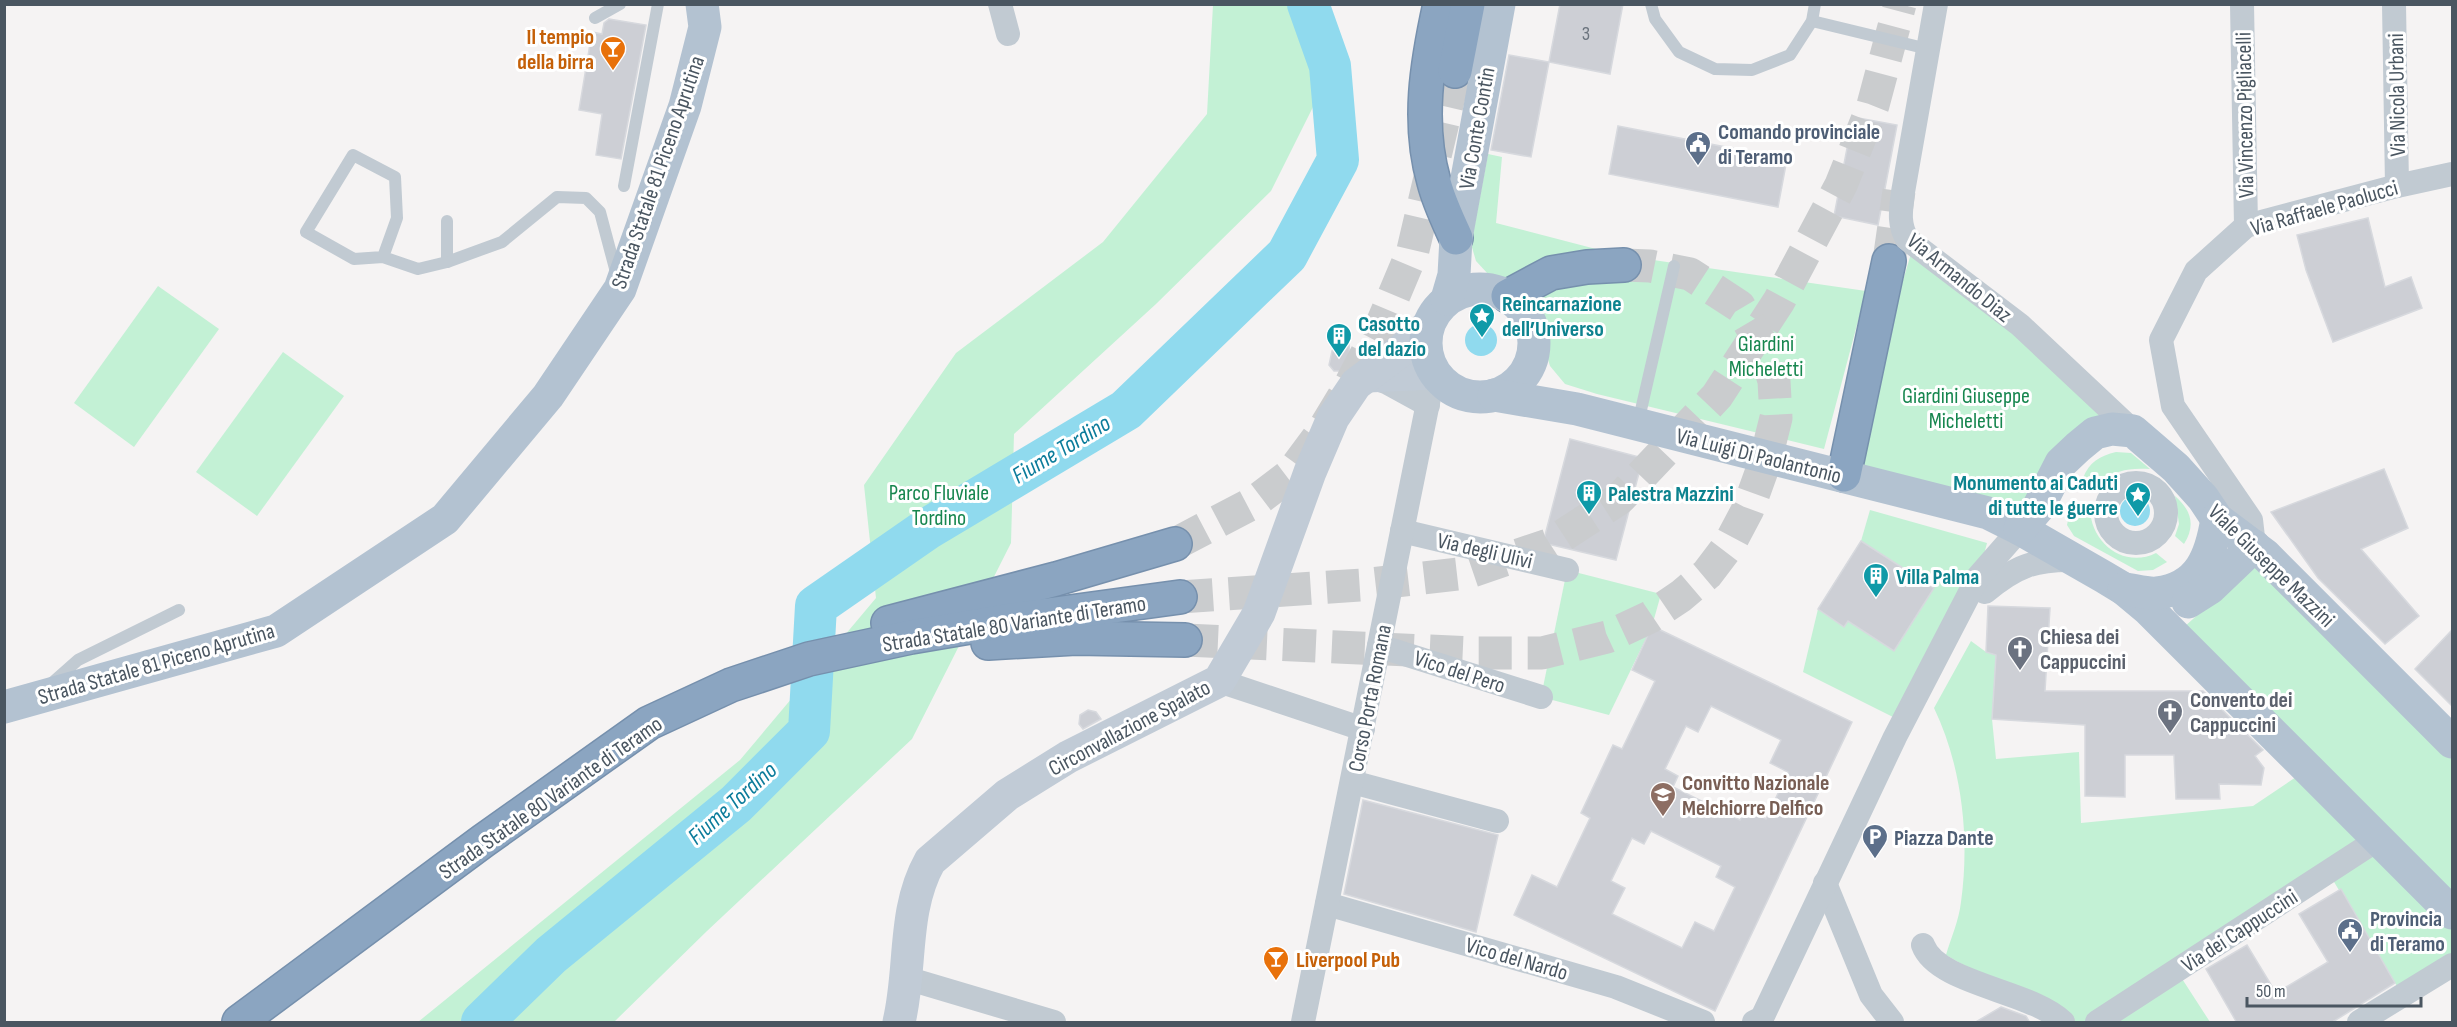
<svg xmlns="http://www.w3.org/2000/svg" width="2457" height="1027" viewBox="0 0 2457 1027" font-family="'Sofia Sans Condensed',sans-serif">
  <style>
    .green { fill: #c3f1d5 }
    .water { fill: #90daee }
    .lines { fill: none; stroke-linecap: round; stroke-linejoin: round }
    .river { stroke: #90daee; stroke-width: 42 }
    .building { fill: #cdcfd5; stroke: #d7d9de; stroke-width: 1.5; fill-rule: evenodd }
    .highway-tunnel { stroke: #caccce; stroke-width: 33; stroke-dasharray: 33 16; stroke-linecap: butt }
    .highway-casing { stroke: #7690ad; stroke-width: 36 }
    .lane { stroke: #c1cad2; stroke-width: 12 }
    .street { stroke: #c1cad2; stroke-width: 24 }
    .secondary { stroke: #c1cbd6; stroke-width: 33 }
    .primary { stroke: #b3c2d1; stroke-width: 33 }
    .highway { stroke: #8ba5c1; stroke-width: 33 }
    .labels { text-anchor: middle; stroke-width: 6; stroke-linejoin: round; paint-order: stroke }
    .number-label { font-size: 20px; fill: #6b747e }
    .food-label { font-size: 22px; font-weight: bold; fill: #c56008; stroke: #fff; text-anchor: end }
    .street-label { font-size: 22px; fill: #4a5661; stroke: #fff }
    .service-label { font-size: 22px; font-weight: bold; fill: #4e5e75; stroke: #fff; text-anchor: start }
    .culture-label { font-size: 22px; font-weight: bold; fill: #0d838f; stroke: #fff; text-anchor: start }
    .park-label { font-size: 22px; fill: #17864f; stroke: #fff }
    .worship-label { font-size: 22px; font-weight: bold; fill: #5b616d; stroke: #fff; text-anchor: start }
    .education-label { font-size: 22px; font-weight: bold; fill: #785e54; stroke: #fff; text-anchor: start }
    .water-label { font-size: 24px; font-style: italic; fill: #0c7c9b; stroke: #fff }
  </style>
  <rect width="100%" height="100%" fill="#f5f3f3"/>
  <g class="green">
    <polygon points="1213,5 1320,5 1315,103 1271,191 1156,304 1014,434 1011,543 912,739 707,931 614,1022 418,1022 740,760 876,598 864,485 956,353 1103,242 1207,114"/>
    <path d="M1488,154L1502,157L1496,223L1619,255L1866,291L1824,449L1597,394L1565,384L1550,366L1544,347L1545,329L1540,314L1532,304C1544,285 1599,283 1620,280L1499,278L1488,274L1476,261L1471,244Z"/>
    <polygon points="1914,244 2020,325 2112,429 2030,519 1844,475"/>
    <polygon points="158,286 219,329 134,447 74,403"/>
    <polygon points="283,352 344,396 257,516 196,472"/>
    <path d="M2116,452L2131,453L2150,469C2130,468 2115,469 2101,485L2083,478C2089,462 2100,456 2116,452Z"/>
    <path d="M2175,496C2191,510 2196,525 2184,544L2175,536L2179,524Z"/>
    <path d="M2074,504L2090,509C2091,543 2124,569 2156,553L2167,562L2153,570L2138,571L2074,536L2067,525L2069,515Z"/>
    <polygon points="1870,510 1987,543 1978,577 1903,722 1803,672 1818,609 1861,541"/>
    <path d="M2265,555L2452,744V965L2403,996L2328,872L2177,971L2210,1022H2063L1946,955C1951,938 1959,920 1961,902C1970,838 1962,766 1934,708L1971,641L1986,652L1996,655L1992,719L1996,759L2079,752L2081,823L2253,806L2308,769L2175,635Z"/>
    <polygon points="1567,570 1661,594 1652,626 1609,715 1541,697"/>
  </g>
  <g class="water">
    <circle cx="1481" cy="340" r="16"/>
    <circle cx="2135" cy="511" r="15"/>
  </g>
  <g class="lines">
    <polyline class="river" points="482,1022 551,955 736,804 809,731 816,606 927,529 1126,410 1287,255 1338,160 1330,66 1308,4"/>
  </g>
  <g class="building">
    <polygon points="1560,4 1623,4 1610,74 1549,62"/>
    <polygon points="609,19 646,25 621,159 596,155 602,114 579,110 592,32 602,34 604,23"/>
    <polygon points="1509,55 1549,62 1531,157 1491,150"/>
    <polygon points="1853,117 1897,125 1878,225 1834,216"/>
    <polygon points="1618,126 1787,159 1778,207 1609,174"/>
    <polygon points="2368,218 2385,287 2411,277 2422,308 2333,342 2306,270 2297,235"/>
    <polygon points="1349,345 1350,357 1347,366 1341,371 1334,371 1329,365 1332,351 1334,348"/>
    <polygon points="1570,439 1643,458 1616,560 1543,543"/>
    <polygon points="2384,469 2408,528 2361,549 2419,616 2385,644 2318,578 2271,512"/>
    <polygon points="1861,541 1934,588 1894,651 1848,621 1844,627 1818,609"/>
    <polygon points="1988,606 2050,608 2045,691 2203,691 2263,750 2255,756 2264,768 2261,785 2219,784 2220,799 2176,799 2174,755 2125,755 2125,797 2085,796 2085,725 1992,719 1996,655 1986,652"/>
    <path d="M1652,626L1852,722L1715,1011L1514,915L1532,875L1557,887L1590,818L1581,813L1613,745L1622,749L1655,681L1632,670ZM1711,706L1781,740L1770,763L1788,772L1766,819L1746,809L1740,820L1673,787L1678,776L1665,769L1686,726L1698,732ZM1651,831L1721,866L1716,877L1735,887L1714,931L1695,922L1682,948L1612,914L1625,888L1611,881L1632,838L1644,844Z"/>
    <polygon points="2452,630 2452,706 2415,669"/>
    <polygon points="1088,710 1096,712 1101,719 1083,729 1079,724 1080,715"/>
    <polygon points="1363,800 1498,835 1476,932 1344,894"/>
    <polygon points="2341,889 2395,983 2331,1023 2237,1023 2206,969 2247,945 2276,993 2328,962 2299,914"/>
    <polygon points="2001,1007 2026,1016 2030,1023 1974,1023"/>
  </g>
  <g class="lines">
    <g class="highway-tunnel">
      <polyline points="1889,261 1899,191"/>
      <polyline points="1175,544 1253,503 1290,475 1322,432 1348,389 1381,326 1413,250 1455,71"/>
      <polyline points="1180,597 1361,585 1466,573 1548,545 1619,499 1717,396 1779,301 1841,185 1873,105 1900,4"/>
      <polyline points="1185,640 1472,653 1542,653 1607,637 1650,617 1681,596 1707,574 1729,545 1748,509 1765,462 1776,418 1774,381 1764,348 1739,306 1690,274 1650,266 1624,265"/>
    </g>
    <defs>
      <g id="highway">
        <path d="M1440,4C1427,63 1417,123 1434,182C1439,202 1448,220 1456,238"/>
        <polyline points="1455,71 1468,4"/>
        <polyline points="1508,296 1551,273 1587,267 1624,265"/>
        <polyline points="1844,475 1889,261"/>
        <polyline points="888,623 1056,579 1175,544"/>
        <polyline points="988,643 1076,638 1185,640"/>
        <polyline points="239,1022 483,841 649,723 731,685 809,659 911,637 1011,620 1180,597"/>
      </g>
    </defs>
    <use href="#highway" class="highway-casing"/>
    <g class="lane">
      <polyline points="1651,4 1655,19 1679,52 1715,69 1752,70 1790,55 1812,21 1815,4"/>
      <polyline points="595,18 620,4"/>
      <polyline points="1812,21 1928,49"/>
      <polyline points="624,186 658,4"/>
      <polyline points="447,221 447,262 502,242 557,197 586,198 600,212 617,276"/>
      <polyline points="383,257 397,218 395,177 353,155 306,232 354,259 383,257 418,269 447,262"/>
      <polyline points="1638,423 1674,266"/>
      <polyline points="52,683 78,660 179,610"/>
    </g>
    <g class="street">
      <polyline points="1000,4 1008,34"/>
      <path d="M1936,4L1903,192C1901,210 1898,223 1907,239L2020,325L2133,431"/>
      <polyline points="2242,4 2246,226"/>
      <polyline points="2394,4 2397,186"/>
      <polyline points="1374,378 1386,382 1428,405"/>
      <circle cx="2136" cy="513" r="30"/>
      <polyline points="1402,531 1567,570"/>
      <polyline points="2254,546 2251,520 2173,406 2161,340 2196,271 2246,226 2397,186 2452,174"/>
      <path d="M1985,592C2016,566 2035,559 2075,560"/>
      <polyline points="1379,646 1541,697"/>
      <polyline points="1219,681 1363,729"/>
      <polyline points="1352,782 1497,821"/>
      <polyline points="1825,883 1871,995 1892,1022"/>
      <polyline points="1327,904 1616,987 1703,1022"/>
      <path d="M1923,945C1937,984 2032,991 2063,1022"/>
      <polyline points="906,978 1054,1022"/>
      <polyline points="1303,1022 1434,373"/>
      <polyline points="1754,1022 1762,1018 1895,737 1978,577 2020,529"/>
      <polyline points="2097,1022 2380,838"/>
      <polyline points="2359,1022 2452,965"/>
    </g>
    <g class="secondary">
      <polyline points="1368,376 1434,373"/>
      <path d="M899,1022C912,968 902,911 930,861L1007,795L1068,757L1219,681L1259,613L1310,472L1333,418L1356,384L1404,348L1428,326"/>
    </g>
    <g class="primary">
      <circle cx="1480" cy="343" r="54"/>
      <polyline points="1447,299 1454,275 1456,238 1499,4"/>
      <polyline points="1494,395 1577,409 1988,513 2020,529 2104,577 2124,589 2148,609 2452,913"/>
      <polyline points="2020,529 2038,508 2061,463 2078,447 2095,433 2112,429 2133,431 2176,468 2203,498 2217,519 2265,555 2452,742"/>
      <path d="M2124,589C2134,590 2147,594 2157,593C2200,588 2211,556 2217,519"/>
      <polyline points="2188,602 2210,588 2254,546"/>
      <polyline points="4,707 276,631 445,519 548,396 620,289 685,106 705,27 702,4"/>
    </g>
    <use href="#highway" class="highway"/>
  </g>
  <defs>
    <symbol id="bar-pin" viewBox="-11 -11 22 30"><path d="M0 17L-7.5 6A9.5 9.5 0 1 1 7.5 6Z" fill="#e8710a" stroke="#fff"/><path d="M-6-5H6L.8 .8V4.5H3.5V6h-7V4.5H-.8V.8Z" fill="#fff"/></symbol>
    <symbol id="civic-pin" viewBox="-11 -11 22 30"><path d="M0 17L-7.5 6A9.5 9.5 0 1 1 7.5 6Z" fill="#5c6f8a" stroke="#fff"/><path d="M-.6-6.5H3V-4.5H.6V-3L4-1V1h2V6H-6V1h2V-1L-.6-3ZM-1.2 2.5V6h2.4V2.5Z" fill="#fff"/></symbol>
    <symbol id="sight-pin" viewBox="-11 -11 22 30"><path d="M0 17L-7.5 6A9.5 9.5 0 1 1 7.5 6Z" fill="#0f9aa8" stroke="#fff"/><path d="M0-6L1.8-2.2L6-1.7L2.9 1.2L3.7 5.4L0 3.3L-3.7 5.4L-2.9 1.2L-6-1.7L-1.8-2.2Z" fill="#fff"/></symbol>
    <symbol id="building-pin" viewBox="-11 -11 22 30"><path d="M0 17L-7.5 6A9.5 9.5 0 1 1 7.5 6Z" fill="#0f9aa8" stroke="#fff"/><path d="M-4-6H4V6H1V3H-1V6H-4ZM-2.5-4.3h1.7v1.8h-1.7ZM.8-4.3h1.7v1.8H.8ZM-2.5-1h1.7V.8h-1.7ZM.8-1h1.7V.8H.8Z" fill="#fff"/></symbol>
    <symbol id="church-pin" viewBox="-11 -11 22 30"><path d="M0 17L-7.5 6A9.5 9.5 0 1 1 7.5 6Z" fill="#6b7280" stroke="#fff"/><path d="M-1.2-6h2.4v3.5h3.3v2.4h-3.3V6h-2.4V-.1h-3.3v-2.4h3.3Z" fill="#fff"/></symbol>
    <symbol id="school-pin" viewBox="-11 -11 22 30"><path d="M0 17L-7.5 6A9.5 9.5 0 1 1 7.5 6Z" fill="#8d6e63" stroke="#fff"/><path d="M0-5L7-2L0 1L-7-2ZM-4 1L0 2.5L4 1V4Q0 6-4 4Z" fill="#fff"/></symbol>
    <symbol id="parking-pin" viewBox="-11 -11 22 30"><path d="M0 17L-7.5 6A9.5 9.5 0 1 1 7.5 6Z" fill="#5c6f8a" stroke="#fff"/><path d="M-3.5-5.5H1a3.5 3.5 0 0 1 0 7H-1V5.5H-3.5ZM-1-3.4V-.6H.8a1.4 1.4 0 0 0 0-2.8Z" fill="#fff"/></symbol>
  </defs>
  <g fill-rule="evenodd">
    <use href="#bar-pin" x="598" y="34" width="30" height="40"/>
    <use href="#civic-pin" x="1683" y="129" width="30" height="40"/>
    <use href="#sight-pin" x="1467" y="301" width="30" height="40"/>
    <use href="#building-pin" x="1324" y="321" width="30" height="40"/>
    <use href="#building-pin" x="1574" y="478" width="30" height="40"/>
    <use href="#sight-pin" x="2123" y="480" width="30" height="40"/>
    <use href="#building-pin" x="1861" y="561" width="30" height="40"/>
    <use href="#church-pin" x="2005" y="634" width="30" height="40"/>
    <use href="#church-pin" x="2155" y="697" width="30" height="40"/>
    <use href="#school-pin" x="1648" y="780" width="30" height="40"/>
    <use href="#parking-pin" x="1860" y="822" width="30" height="40"/>
    <use href="#civic-pin" x="2335" y="916" width="30" height="40"/>
    <use href="#bar-pin" x="1261" y="944" width="30" height="40"/>
  </g>
  <g class="labels">
    <g class="number-label">
      <text x="1586" y="40">3</text>
    </g>
    <g class="food-label">
      <text x="594" y="44">Il tempio<tspan x="594" dy="25">della birra</tspan></text>
      <text x="1296" y="967" text-anchor="start">Liverpool Pub</text>
    </g>
    <g class="street-label">
      <text transform="translate(2396 95) rotate(-91)" y="8">Via Nicola Urbani</text>
      <text transform="translate(2244 115) rotate(-91)" y="8">Via Vincenzo Pigliacelli</text>
      <text transform="translate(1476 128) rotate(-80)" y="8">Via Conte Contin</text>
      <text transform="translate(657 172) rotate(-71)" y="8">Strada Statale 81 Piceno Aprutina</text>
      <text transform="translate(2324 207) rotate(-16)" y="8">Via Raffaele Paolucci</text>
      <text transform="translate(1960 277) rotate(39)" y="8">Via Armando Diaz</text>
      <text transform="translate(1759 455) rotate(14)" y="8">Via Luigi Di Paolantonio</text>
      <text transform="translate(1485 550) rotate(13)" y="8">Via degli Ulivi</text>
      <text transform="translate(2272 565) rotate(44)" y="8">Viale Giuseppe Mazzini</text>
      <text transform="translate(1014 623) rotate(-9)" y="8">Strada Statale 80 Variante di Teramo</text>
      <text transform="translate(156 663) rotate(-16)" y="8">Strada Statale 81 Piceno Aprutina</text>
      <text transform="translate(1460 671) rotate(18)" y="8">Vico del Pero</text>
      <text transform="translate(1369 698) rotate(-79)" y="8">Corso Porta Romana</text>
      <text transform="translate(1129 727) rotate(-28)" y="8">Circonvallazione Spalato</text>
      <text transform="translate(550 797) rotate(-35)" y="8">Strada Statale 80 Variante di Teramo</text>
      <text transform="translate(2239 930) rotate(-33)" y="8">Via dei Cappuccini</text>
      <text transform="translate(1517 958) rotate(16)" y="8">Vico del Nardo</text>
    </g>
    <g class="service-label">
      <text x="1718" y="139">Comando provinciale<tspan x="1718" dy="25">di Teramo</tspan></text>
      <text x="1894" y="845">Piazza Dante</text>
      <text x="2370" y="926">Provincia<tspan x="2370" dy="25">di Teramo</tspan></text>
    </g>
    <g class="culture-label">
      <text x="1502" y="311">Reincarnazione<tspan x="1502" dy="25">dell’Universo</tspan></text>
      <text x="1358" y="331">Casotto<tspan x="1358" dy="25">del dazio</tspan></text>
      <text x="2118" y="490" text-anchor="end">Monumento ai Caduti<tspan x="2118" dy="25">di tutte le guerre</tspan></text>
      <text x="1608" y="501">Palestra Mazzini</text>
      <text x="1896" y="584">Villa Palma</text>
    </g>
    <g class="park-label">
      <text x="1766" y="351">Giardini<tspan x="1766" dy="25">Micheletti</tspan></text>
      <text x="1966" y="403">Giardini Giuseppe<tspan x="1966" dy="25">Micheletti</tspan></text>
      <text x="939" y="500">Parco Fluviale<tspan x="939" dy="25">Tordino</tspan></text>
    </g>
    <g class="worship-label">
      <text x="2040" y="644">Chiesa dei<tspan x="2040" dy="25">Cappuccini</tspan></text>
      <text x="2190" y="707">Convento dei<tspan x="2190" dy="25">Cappuccini</tspan></text>
    </g>
    <g class="education-label">
      <text x="1682" y="790">Convitto Nazionale<tspan x="1682" dy="25">Melchiorre Delfico</tspan></text>
    </g>
    <g class="water-label">
      <text transform="translate(1061 449) rotate(-31)" y="8">Fiume Tordino</text>
      <text transform="translate(732 803) rotate(-42)" y="8">Fiume Tordino</text>
    </g>
  </g>
  <rect width="2457" height="1027" fill="none" stroke="#4a5661" stroke-width="12"/>
  <path d="M2247 997v9h174v-9" fill="none" stroke="#4a5661" stroke-width="3"/>
  <text x="2256" y="997" font-size="18" fill="#4a5661" stroke="#ffffff" stroke-width="4.5" paint-order="stroke">50 m</text>
</svg>
